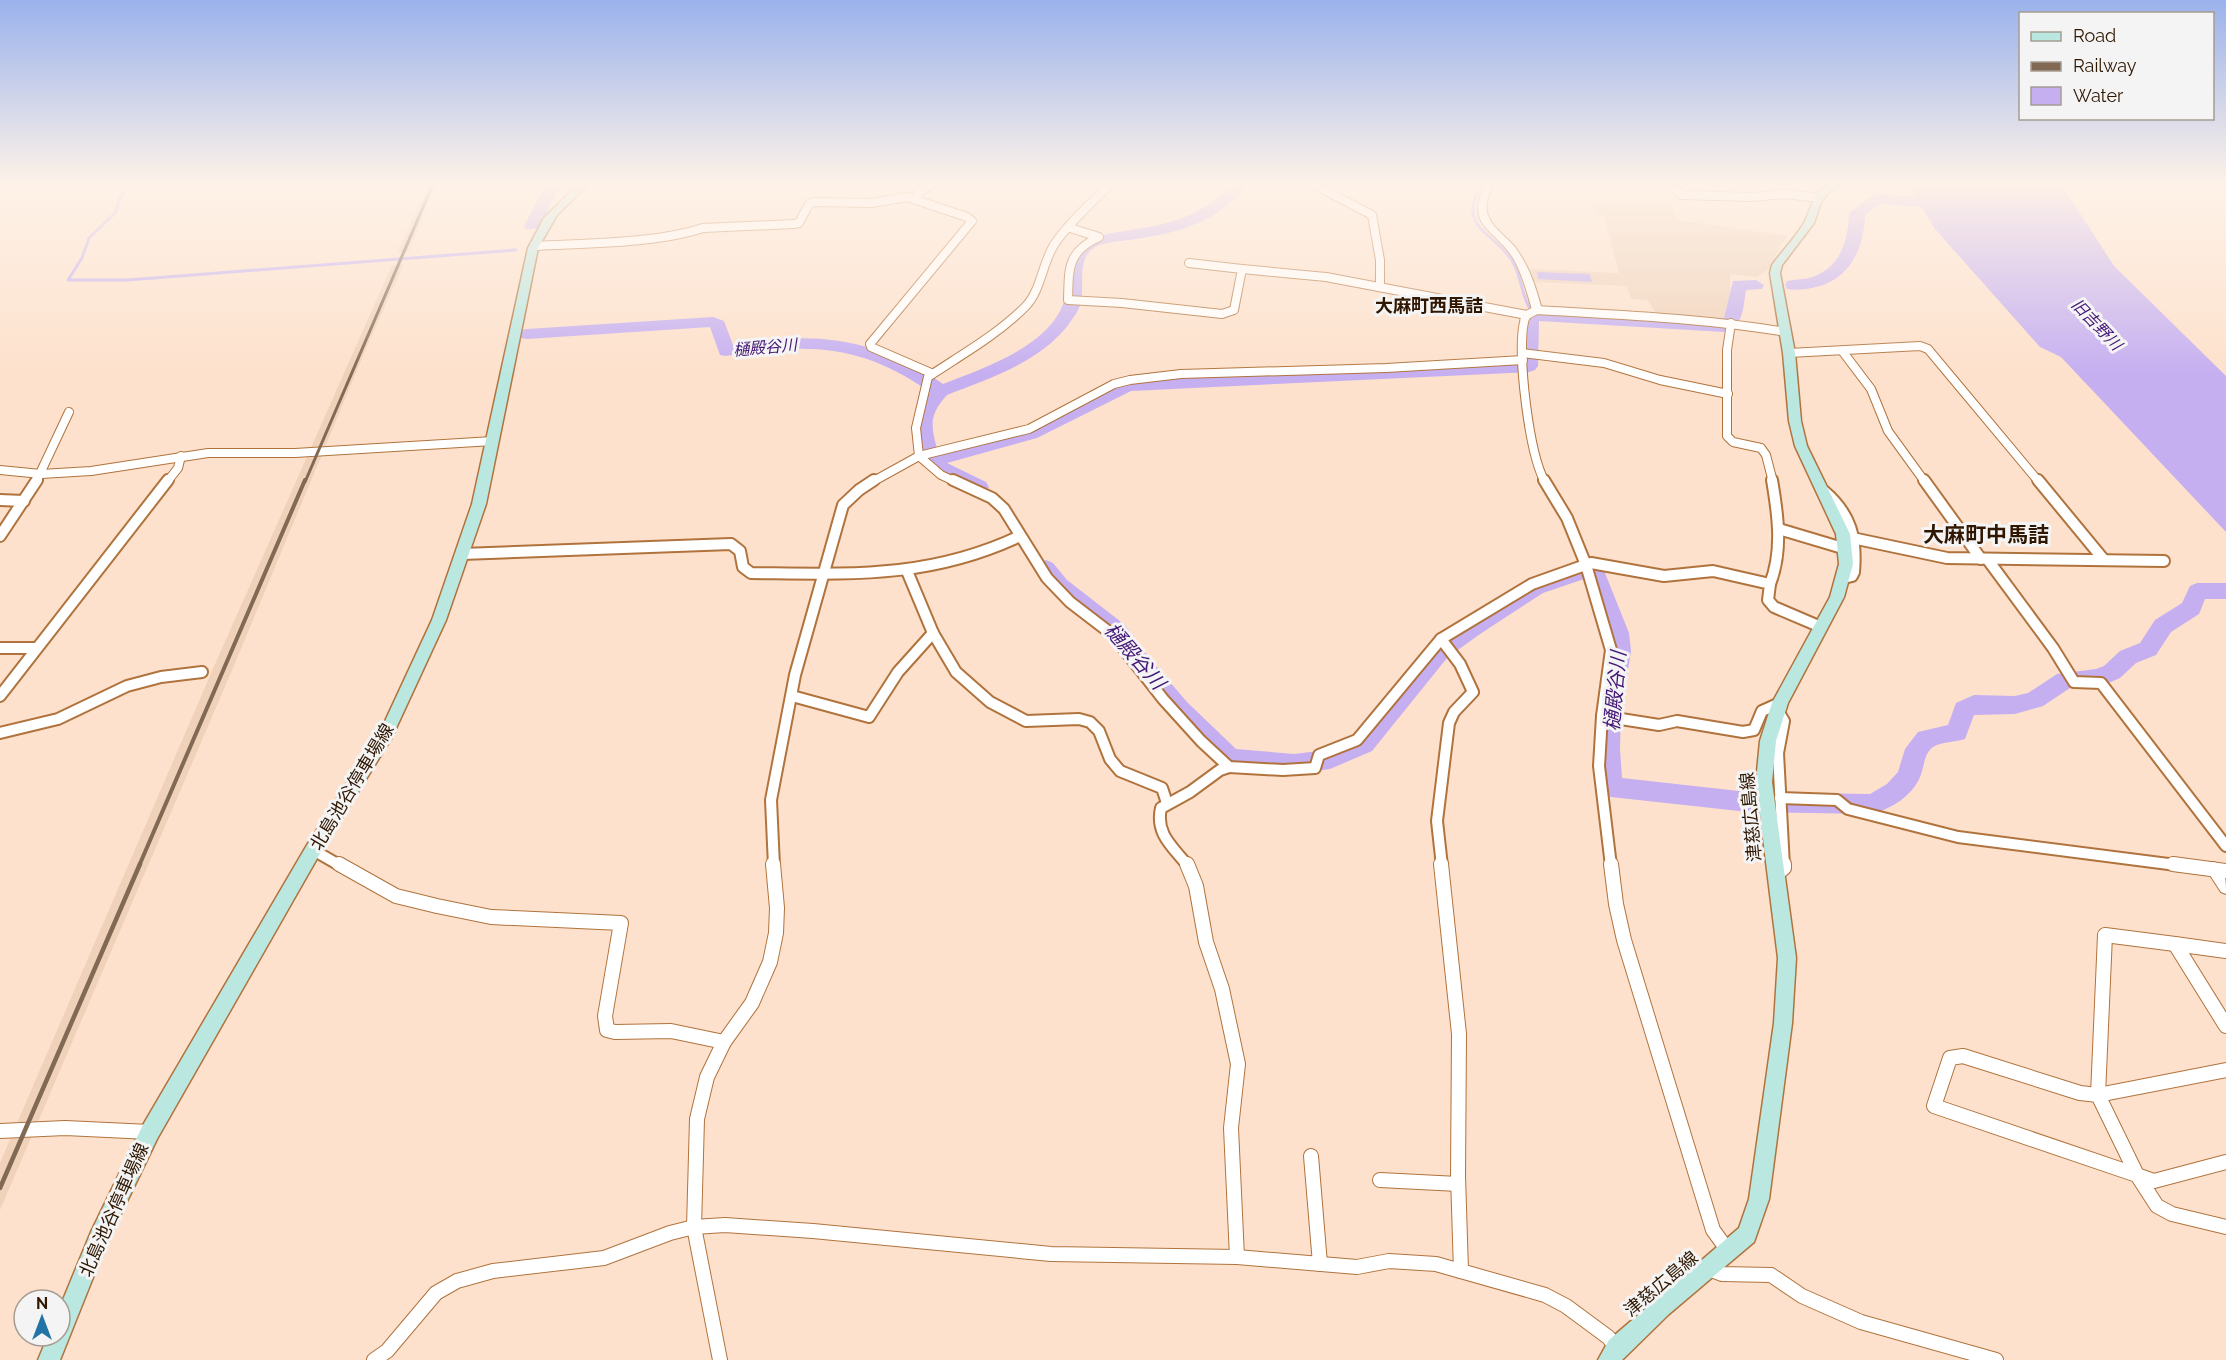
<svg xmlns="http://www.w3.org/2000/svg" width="2226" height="1360" viewBox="0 0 2226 1360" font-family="Raleway,'Noto Sans JP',sans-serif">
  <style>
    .built { fill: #f0d2ba }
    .water { fill: #c5aff1 }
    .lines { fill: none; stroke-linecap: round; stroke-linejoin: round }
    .stream { stroke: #c5aff1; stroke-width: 3 }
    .river { fill: #c5aff1; fill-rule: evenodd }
    .minor-far2-casing { stroke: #b1733d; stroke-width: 10 }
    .minor-far1-casing { stroke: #b1733d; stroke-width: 14 }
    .minor-casing { stroke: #b1733d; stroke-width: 16 }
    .tertiary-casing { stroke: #b1733d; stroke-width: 2 }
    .secondary-casing { stroke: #b1733d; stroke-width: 3 }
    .minor-far2 { stroke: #fff; stroke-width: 8 }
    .minor-far1 { stroke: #fff; stroke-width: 10 }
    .minor { stroke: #fff; stroke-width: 14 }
    .tertiary { fill: #fff; fill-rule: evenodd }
    .secondary { fill: #bae8e1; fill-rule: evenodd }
    .rail-far2 { stroke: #826954; stroke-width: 3 }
    .rail-far1 { stroke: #826954; stroke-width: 4 }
    .rail { stroke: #826954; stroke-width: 4.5 }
    .labels { text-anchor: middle; stroke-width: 6; stroke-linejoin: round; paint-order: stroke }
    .far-water-label { font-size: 16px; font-style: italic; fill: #441776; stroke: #f4f4f4 }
    .far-quarter-label { font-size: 18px; font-weight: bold; fill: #2f1702; stroke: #f4f4f4 }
    .street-label { font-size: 18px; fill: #2f1702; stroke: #f4f4f4 }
    .water-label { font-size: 20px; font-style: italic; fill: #441776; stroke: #f4f4f4 }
    .quarter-label { font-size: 21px; font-weight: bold; fill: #2f1702; stroke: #f4f4f4 }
  </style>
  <rect width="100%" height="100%" fill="#fde1cc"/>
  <g class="built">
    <polygon points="428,184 437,184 408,252 397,253"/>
    <polygon points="1589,201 1670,203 1677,220 1788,236 1781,244 1770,268 1757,277 1730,274 1730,299 1724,319 1656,314 1648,300 1631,299 1627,286 1533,282 1529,269 1619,273 1604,215 1596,214"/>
    <polygon points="404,264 367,346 233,668 0,1210 0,1163 14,1130 212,671 392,265"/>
  </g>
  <g class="water">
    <polygon points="1909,184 2061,184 2114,266 2226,376 2226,532 2061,357 2040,347 1935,229 1911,190"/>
    <polygon points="1537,272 1590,274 1592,282 1538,279"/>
  </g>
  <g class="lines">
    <g class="stream">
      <polyline points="130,184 120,198 115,213 89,238 82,258 68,280 128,280 516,250"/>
      <path d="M1482,184C1454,229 1497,232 1514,264C1523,282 1522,301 1535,316"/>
    </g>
    <g class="river">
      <polygon points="546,184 561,184 538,229 526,229 524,226"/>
      <path d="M1232,184H1247C1242,194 1234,200 1225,207C1199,227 1169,234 1136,239C1125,241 1111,241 1100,245C1075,255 1085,280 1081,301C1080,309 1075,315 1071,321C1043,361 991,378 947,395C928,416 931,426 938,452L1023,430L1097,391L1129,379L1520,361V321L1529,312L1720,322L1724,318L1733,281L1756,280L1764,285L1762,289L1746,290C1743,307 1744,327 1724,332L1539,321L1538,366L1535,370L1529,372L1131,391L1037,438L947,463L986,482L989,487L986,492L979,494L935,474L921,460L914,423L918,408L930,392C860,343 808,343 726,356L720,355L710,327L527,339L521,338L518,334L521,330L527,329L713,317L724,321L733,345C814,331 874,337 943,384C981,369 1042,349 1061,309C1076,279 1050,262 1090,238C1136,226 1175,230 1215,200C1221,195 1228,190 1232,184Z"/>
      <path d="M1877,194L1947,199L1955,204L1947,209L1880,204L1865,215C1864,246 1852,276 1820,286C1809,289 1798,291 1787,289L1785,285L1787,281C1796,279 1806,280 1815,276C1842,265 1848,239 1849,213L1872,196Z"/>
      <path d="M1046,560L1053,563L1067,580L1125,625L1150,659L1187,702L1236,749L1294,754L1327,750L1356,737L1431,646L1464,622L1529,583L1594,560L1601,563L1629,633L1631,651L1621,713L1620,749L1622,778L1748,792L1870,794L1887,784L1898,772L1905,749L1918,732L1948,725L1956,703L1974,695L2015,696L2028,693L2057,674L2096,669L2104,666L2120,651L2140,643L2155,620L2182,603L2190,586L2197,583H2226V599H2205L2199,614L2171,632L2156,655L2136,663L2120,678L2099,687L2070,688L2043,706L2015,714L1974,715L1965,739C1956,742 1941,742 1933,747C1924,753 1924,768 1920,777C1912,796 1892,808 1873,814L1748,812L1611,797L1602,794L1599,787L1596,749L1599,713L1609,651L1607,633L1587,578L1543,593L1480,634L1447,658L1372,751L1330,769L1294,774L1222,765L1171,714L1134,671L1109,637L1053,590L1036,568L1039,563Z"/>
    </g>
    <defs>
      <g id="minor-far2">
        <polyline points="1313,184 1372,215 1380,260 1380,287"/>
        <polyline points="1669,184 1682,195 1751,197 1785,194 1819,198"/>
        <polyline points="916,200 918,193 932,184"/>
        <path d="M1070,228L1099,237C1067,252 1069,268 1068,300L1122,303L1222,314L1234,310L1242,269L1189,263"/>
        <path d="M534,246C586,243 654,244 703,228L794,224L799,223L809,204L814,202L871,203L907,197L967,217L972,221L870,344L871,347L931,373"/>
        <polyline points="1242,269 1326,277 1527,315"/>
        <polyline points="1731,323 1727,350 1727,436 1733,442 1761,448 1766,455 1773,482"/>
        <polyline points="1843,352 1871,389 1888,431 1925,482"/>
        <polyline points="1522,353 1604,363 1660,380 1728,394"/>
        <polyline points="1789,353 1920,346 1928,349 2039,482"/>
        <polyline points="0,470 41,474 91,471 208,453 295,453 493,441"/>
        <polyline points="36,482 69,412"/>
        <polyline points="167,482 178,468 181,456"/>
        <polyline points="872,482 919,456 1029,429 1114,384 1130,380 1181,374 1386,368 1523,360"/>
        <path d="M956,482L941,475L919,456L916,428L928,377C961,355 997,335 1025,307C1041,291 1042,264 1054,245C1068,223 1092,203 1110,184"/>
        <path d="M1545,482C1529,454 1517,354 1524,322C1525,314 1531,313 1537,310C1620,315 1703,318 1786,332"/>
      </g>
      <g id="minor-far1">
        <polyline points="953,480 992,498 1004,509 1047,578 1070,602 1113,635 1163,699 1201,741 1229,767 1283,770 1315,768 1319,755 1357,740 1441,639"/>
        <polyline points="1544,480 1567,518 1586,565 1611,650 1602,716 1599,766 1611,866"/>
        <polyline points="1924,480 1981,559"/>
        <polyline points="2038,480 2104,560"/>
        <path d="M1824,491C1851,514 1857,538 1854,572L1852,576L1844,578"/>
        <polyline points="0,500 24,501"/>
        <polyline points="1779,529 1846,549"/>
        <polyline points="0,536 37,480"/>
        <polyline points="1857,539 1947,558 2164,561"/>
        <path d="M462,554L731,544L740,551L743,567L751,573C849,574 929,579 1020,536"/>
        <polyline points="1988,560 2053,648 2074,682 2101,683 2226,846"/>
        <polyline points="907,571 933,633"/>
        <path d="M1770,584C1783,551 1778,515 1772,480"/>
        <polyline points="0,648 36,648"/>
        <polyline points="0,696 168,480"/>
        <polyline points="792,696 869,717 898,672 933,633 956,672 990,702 1026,721 1079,719 1090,722 1099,731 1110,759 1120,771 1162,788 1167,803"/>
        <polyline points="1778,711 1784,721 1778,753 1784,866"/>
        <polyline points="1602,716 1659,725 1677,721 1743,732 1754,730 1762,711 1780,703"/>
        <polyline points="0,733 58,719 127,686 161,677 202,672"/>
        <polyline points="1780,798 1837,800 1848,809 1958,837 2184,866"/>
        <polyline points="313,850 341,866"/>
        <polyline points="774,866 771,800 795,675 843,505 859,490 874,480"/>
        <path d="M1188,866C1173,847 1155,834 1161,808L1190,792L1220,770L1229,767"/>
        <polyline points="1442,866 1437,821 1449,723 1454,712 1473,692 1460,664 1441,639 1532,584 1591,563 1664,576 1713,571 1770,584 1768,600 1774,607 1821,627"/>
      </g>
      <g id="minor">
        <polyline points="339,864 396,896 437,906 491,917 621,923 605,1016 607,1030 615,1032 671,1031 724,1042"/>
        <polyline points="1187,864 1196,886 1206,942 1222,989 1238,1064 1231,1128 1237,1257"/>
        <polyline points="1441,864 1459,1034 1458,1176 1461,1271"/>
        <polyline points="1611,864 1616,904 1624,940 1713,1230 1729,1252"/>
        <polyline points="2173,864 2226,871"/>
        <polyline points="1776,874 1784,868 1784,864"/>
        <polyline points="2175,944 2105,935 2098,1095 2137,1175 2154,1181 2226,1162"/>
        <polyline points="2226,951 2175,944 2226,1026"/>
        <polyline points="2226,1070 2098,1095 2080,1093 1963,1056 1950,1058 1934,1106 2137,1175 2157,1206 2172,1214 2226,1227"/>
        <polyline points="0,1131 65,1128 150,1132"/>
        <polyline points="1311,1156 1320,1264"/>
        <polyline points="1380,1180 1458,1184"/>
        <polyline points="1709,1269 1722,1274 1771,1275 1802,1296 1861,1322 1996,1360"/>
        <polyline points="374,1360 387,1351 436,1293 457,1281 493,1271 604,1258 670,1233 694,1227 725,1225 813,1231 1051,1254 1237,1257 1357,1267 1389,1261 1436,1264 1545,1295 1566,1306 1608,1337 1617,1348"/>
        <polyline points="720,1360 694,1227 697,1119 707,1077 724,1042 752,1003 770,962 776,933 777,908 773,864"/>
      </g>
      <g id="tertiary">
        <path d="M1485,184H1494C1489,194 1484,204 1488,215C1492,228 1506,236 1515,247C1529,266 1536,287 1542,310L1541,312L1537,313L1532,310C1527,292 1522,274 1513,258C1493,227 1465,227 1485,184Z"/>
        <path d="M2214,862C2226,867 2226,881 2226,894L2221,892L2206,869L2209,864Z"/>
      </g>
      <g id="secondary">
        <polygon points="578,184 589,184 557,215 538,248 486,504 446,620 391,739 319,855 157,1139 106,1245 60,1360 38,1360 48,1336 60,1336 60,1307 91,1232 143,1125 307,845 380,732 432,620 472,504 528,248 544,218"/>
        <path d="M1829,184H1840L1829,192L1821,202L1814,223L1782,265L1780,273L1795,353L1801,421L1807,446L1850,534L1853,564L1844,597L1788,703L1776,741L1772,782L1796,958L1792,1023L1769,1199L1754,1242L1669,1314L1622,1360H1598L1609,1340L1739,1228L1749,1199L1774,1023L1778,958L1756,782L1760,741L1772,703L1830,597L1839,564L1836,534L1795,446L1789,421L1783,353L1770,273L1772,265C1782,251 1795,238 1804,223C1812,208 1812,193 1829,184Z"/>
      </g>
    </defs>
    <use href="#minor-far2" class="minor-far2-casing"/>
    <use href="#minor-far1" class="minor-far1-casing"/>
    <use href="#minor" class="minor-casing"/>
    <use href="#tertiary" class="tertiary-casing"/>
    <use href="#secondary" class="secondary-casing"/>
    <use href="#minor-far2" class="minor-far2"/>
    <use href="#minor-far1" class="minor-far1"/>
    <use href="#minor" class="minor"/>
    <use href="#tertiary" class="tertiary"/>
    <use href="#secondary" class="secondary"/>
    <polyline class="rail-far2" points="305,482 433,184"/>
    <polyline class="rail-far1" points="139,866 305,480"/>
    <polyline class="rail" points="0,1188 140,864"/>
  </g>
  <linearGradient id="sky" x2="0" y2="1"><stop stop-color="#9ab2ec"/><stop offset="0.49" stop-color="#fef2e8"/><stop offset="1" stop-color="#fef2e8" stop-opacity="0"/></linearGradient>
  <rect width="2226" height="374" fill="url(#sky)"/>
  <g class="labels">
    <g class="far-water-label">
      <text transform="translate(2097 324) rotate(46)" y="6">旧吉野川</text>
      <text transform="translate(765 347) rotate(-5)" y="6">樋殿谷川</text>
    </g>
    <g class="far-quarter-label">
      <text x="1429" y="312">大麻町西馬詰</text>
    </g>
    <g class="street-label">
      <text transform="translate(352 787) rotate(-59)" y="6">北島池谷停車場線</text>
      <text transform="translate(1751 817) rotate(-95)" y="6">津慈広島線</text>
      <text transform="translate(114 1210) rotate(-66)" y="6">北島池谷停車場線</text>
      <text transform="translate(1661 1284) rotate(-40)" y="6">津慈広島線</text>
    </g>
    <g class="water-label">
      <text transform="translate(1135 656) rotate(49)" y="7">樋殿谷川</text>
      <text transform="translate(1615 691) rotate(-85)" y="7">樋殿谷川</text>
    </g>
    <g class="quarter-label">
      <text x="1986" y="542">大麻町中馬詰</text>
    </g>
  </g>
  <rect x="2019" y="12" width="195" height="108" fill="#f4f4f4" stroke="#a59c93" stroke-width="1.5"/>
  <rect x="2031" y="32" width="30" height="9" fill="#bae8e1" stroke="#a59c93" stroke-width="1.5"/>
  <text x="2073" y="42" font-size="18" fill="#2f1702">Road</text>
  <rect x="2031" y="62" width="30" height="9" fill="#826954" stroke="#a59c93" stroke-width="1.5"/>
  <text x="2073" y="72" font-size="18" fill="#2f1702">Railway</text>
  <rect x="2031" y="87" width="30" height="18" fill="#c5aff1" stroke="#a59c93" stroke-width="1.5"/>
  <text x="2073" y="102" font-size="18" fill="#2f1702">Water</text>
  <g transform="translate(42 1318)"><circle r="28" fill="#f4f4f4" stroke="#a59c93" stroke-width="1.5"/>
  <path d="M0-4.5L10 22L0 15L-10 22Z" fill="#2174a5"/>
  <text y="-9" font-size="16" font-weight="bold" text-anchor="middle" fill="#2f1702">N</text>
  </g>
</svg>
